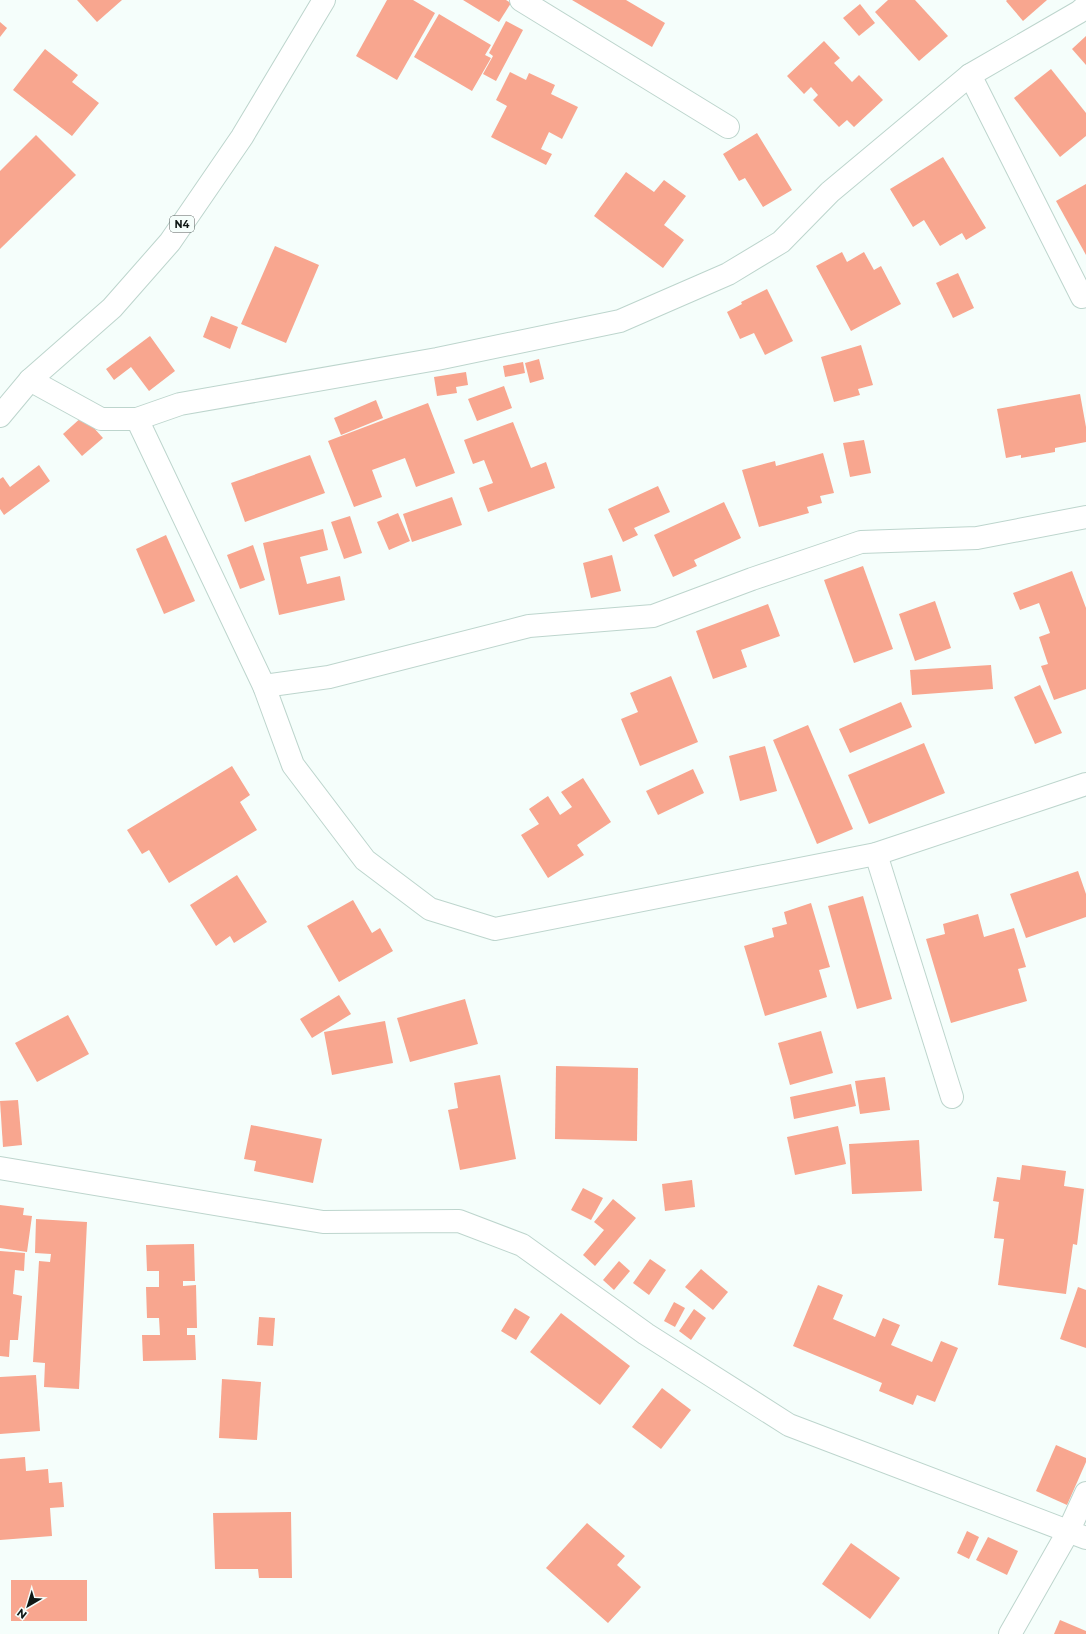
<svg xmlns="http://www.w3.org/2000/svg" width="1086" height="1634" viewBox="0 0 1086 1634" font-family="Montserrat,sans-serif">
  <style>
    .building { fill: #f8a68f }
    .lines { fill: none; stroke-linecap: round; stroke-linejoin: round }
    .minor-casing { stroke: #bdd5cd; stroke-width: 24 }
    .highway-casing { stroke: #bdd5cd; stroke-width: 24 }
    .minor { stroke: #fff; stroke-width: 22 }
    .highway { stroke: #fff; stroke-width: 22 }
    .labels { text-anchor: middle; stroke-width: 3; stroke-linejoin: round; paint-order: stroke }
    .shield { fill: #f5fefb; stroke: #545d5a; stroke-width: 1 }
    .shield-label { font-size: 10px; font-weight: bold; fill: #0f1815 }
  </style>
  <rect width="100%" height="100%" fill="#f5fefb"/>
  <g class="building">
    <polygon points="77,0 122,0 97,22"/>
    <polygon points="387,0 413,0 435,13 397,80 356,56"/>
    <polygon points="463,0 506,0 511,3 499,22"/>
    <polygon points="572,0 626,0 665,23 652,47"/>
    <polygon points="888,0 915,0 948,36 919,61 875,12"/>
    <polygon points="1007,0 1047,0 1023,21 1006,1"/>
    <polygon points="860,4 875,23 859,36 843,18"/>
    <polygon points="439,14 491,45 485,55 491,58 472,91 414,57"/>
    <polygon points="506,21 523,30 496,81 483,74 493,56 489,53"/>
    <polygon points="0,22 7,28 0,37"/>
    <polygon points="1086,36 1086,65 1072,49"/>
    <polygon points="824,41 840,58 834,63 852,82 859,75 883,100 854,127 847,120 839,127 813,100 818,95 811,87 804,94 787,76"/>
    <polygon points="45,49 78,75 72,82 99,103 72,136 13,90"/>
    <polygon points="1051,69 1086,113 1086,136 1060,157 1014,98"/>
    <polygon points="510,72 526,80 529,73 555,85 551,94 578,107 562,139 549,132 541,149 552,154 546,165 491,137 507,106 496,100"/>
    <polygon points="757,133 792,190 763,207 745,178 739,181 723,154"/>
    <polygon points="36,135 76,175 0,249 0,171"/>
    <polygon points="943,157 986,228 966,240 962,233 940,246 924,220 913,227 890,189"/>
    <polygon points="626,172 654,192 664,180 686,196 664,225 684,240 663,268 594,216"/>
    <polygon points="1086,184 1086,255 1056,201"/>
    <polygon points="275,246 319,265 286,343 241,324"/>
    <polygon points="842,252 847,262 864,252 874,270 881,266 901,304 851,331 816,266"/>
    <polygon points="958,273 974,308 953,318 936,283"/>
    <polygon points="767,289 793,341 765,355 754,333 740,339 727,312 742,304 741,302"/>
    <polygon points="211,316 238,327 230,349 203,337"/>
    <polygon points="150,336 175,371 149,391 131,367 114,380 106,369"/>
    <polygon points="861,345 873,385 858,389 860,395 834,402 821,357"/>
    <polygon points="539,359 544,379 530,383 525,363"/>
    <polygon points="523,362 525,373 505,377 503,366"/>
    <polygon points="466,372 468,385 456,387 457,393 437,396 434,377"/>
    <polygon points="504,386 512,408 477,421 468,399"/>
    <polygon points="1080,394 1086,427 1086,442 1055,448 1055,452 1021,458 1021,455 1006,458 997,409"/>
    <polygon points="376,400 383,418 341,435 334,418"/>
    <polygon points="428,403 455,473 416,487 405,458 372,470 382,497 354,507 328,441"/>
    <polygon points="83,416 103,438 82,456 63,434"/>
    <polygon points="513,422 531,468 546,462 555,488 488,512 479,488 493,483 484,460 473,464 464,440"/>
    <polygon points="864,440 871,473 850,477 843,443"/>
    <polygon points="823,453 834,493 820,496 822,503 807,507 809,513 759,527 742,470 775,461 776,466"/>
    <polygon points="310,455 325,493 245,522 231,483"/>
    <polygon points="39,465 50,481 4,515 0,509 0,479 3,477 10,487"/>
    <polygon points="658,486 670,512 634,528 638,535 623,542 608,509"/>
    <polygon points="452,497 462,525 412,542 403,514"/>
    <polygon points="724,502 741,538 694,560 697,566 673,577 654,535"/>
    <polygon points="398,513 410,541 389,550 377,522"/>
    <polygon points="350,516 362,553 344,559 331,522"/>
    <polygon points="323,529 328,550 300,557 307,584 340,576 345,600 279,615 263,543"/>
    <polygon points="166,535 195,601 164,614 136,549"/>
    <polygon points="253,545 265,580 240,589 227,555"/>
    <polygon points="612,555 621,591 591,598 583,563"/>
    <polygon points="863,566 893,649 854,663 824,580"/>
    <polygon points="1072,571 1086,608 1086,689 1054,700 1041,666 1048,664 1039,637 1050,633 1039,603 1020,610 1013,593"/>
    <polygon points="935,601 951,648 915,661 899,614"/>
    <polygon points="768,604 780,636 741,650 747,667 713,679 696,631"/>
    <polygon points="991,665 993,689 912,695 910,670"/>
    <polygon points="671,676 698,742 640,766 621,719 638,712 630,693"/>
    <polygon points="1040,685 1062,733 1035,744 1014,697"/>
    <polygon points="901,702 912,727 850,753 839,729"/>
    <polygon points="808,725 853,829 817,844 773,740"/>
    <polygon points="924,743 945,793 869,824 848,775"/>
    <polygon points="765,746 777,791 740,801 729,756"/>
    <polygon points="232,766 250,795 240,802 257,830 169,883 149,850 142,854 127,830"/>
    <polygon points="693,769 704,793 658,815 646,791"/>
    <polygon points="583,778 611,822 577,845 584,855 548,878 521,835 539,824 529,809 548,796 560,815 572,807 561,792"/>
    <polygon points="1078,871 1086,894 1086,917 1026,938 1010,894"/>
    <polygon points="237,875 267,922 234,943 230,936 216,946 190,905"/>
    <polygon points="863,896 892,999 857,1009 828,906"/>
    <polygon points="353,900 372,933 380,928 393,951 339,982 307,926"/>
    <polygon points="811,903 830,967 819,970 827,997 765,1016 744,946 774,937 772,928 787,924 784,912"/>
    <polygon points="978,914 984,937 1014,928 1026,967 1018,969 1027,1001 951,1023 926,939 945,934 943,924"/>
    <polygon points="339,995 351,1014 312,1038 300,1019"/>
    <polygon points="465,999 478,1044 410,1062 397,1018"/>
    <polygon points="68,1015 89,1054 37,1082 15,1043"/>
    <polygon points="385,1021 393,1063 332,1075 324,1032"/>
    <polygon points="821,1031 833,1073 790,1085 778,1043"/>
    <polygon points="556,1066 638,1068 637,1141 555,1139"/>
    <polygon points="500,1075 516,1159 460,1170 448,1110 458,1108 454,1083"/>
    <polygon points="885,1077 890,1110 860,1114 855,1081"/>
    <polygon points="851,1084 856,1106 794,1119 790,1097"/>
    <polygon points="18,1100 22,1145 3,1147 0,1101"/>
    <polygon points="251,1125 322,1139 313,1183 254,1171 256,1161 244,1159"/>
    <polygon points="838,1126 846,1164 795,1175 787,1137"/>
    <polygon points="919,1140 922,1191 852,1194 849,1144"/>
    <polygon points="1022,1165 1066,1171 1064,1186 1084,1189 1077,1245 1073,1244 1066,1294 998,1285 1004,1239 994,1238 999,1202 993,1201 997,1177 1020,1180"/>
    <polygon points="692,1180 695,1207 665,1211 662,1184"/>
    <polygon points="583,1188 603,1198 591,1220 571,1210"/>
    <polygon points="613,1199 636,1218 595,1266 583,1255 604,1230 594,1222"/>
    <polygon points="0,1205 24,1208 23,1215 32,1216 27,1252 0,1248"/>
    <polygon points="36,1219 87,1222 79,1389 44,1387 45,1363 33,1362 39,1261 50,1262 51,1254 35,1253"/>
    <polygon points="194,1244 195,1281 183,1281 183,1286 196,1285 197,1328 187,1328 187,1335 195,1335 196,1360 143,1361 142,1335 160,1335 159,1318 147,1318 146,1287 159,1287 159,1271 147,1271 146,1245"/>
    <polygon points="0,1251 25,1253 24,1271 15,1270 13,1294 22,1296 18,1340 10,1340 9,1357 0,1356"/>
    <polygon points="650,1259 666,1270 649,1295 633,1283"/>
    <polygon points="619,1261 630,1271 614,1290 603,1280"/>
    <polygon points="701,1269 728,1292 713,1310 685,1287"/>
    <polygon points="818,1285 843,1295 833,1319 875,1337 883,1318 900,1325 891,1345 932,1362 941,1341 958,1348 935,1402 917,1395 913,1405 879,1391 882,1383 793,1346"/>
    <polygon points="1078,1287 1086,1290 1086,1348 1060,1339"/>
    <polygon points="674,1302 685,1308 675,1327 664,1321"/>
    <polygon points="515,1308 530,1317 516,1340 501,1331"/>
    <polygon points="694,1309 706,1318 691,1340 679,1331"/>
    <polygon points="561,1313 630,1366 600,1405 530,1352"/>
    <polygon points="259,1317 275,1318 273,1346 257,1345"/>
    <polygon points="36,1375 40,1431 0,1434 0,1377"/>
    <polygon points="222,1379 261,1382 257,1440 219,1438"/>
    <polygon points="662,1388 691,1410 661,1449 632,1427"/>
    <polygon points="1056,1445 1086,1458 1086,1462 1067,1505 1036,1491"/>
    <polygon points="25,1457 26,1471 48,1469 49,1483 62,1482 64,1507 50,1508 52,1536 0,1540 0,1459"/>
    <polygon points="291,1512 292,1578 259,1578 258,1569 215,1569 213,1513"/>
    <polygon points="587,1523 625,1556 617,1565 641,1587 608,1623 546,1568"/>
    <polygon points="967,1531 979,1537 969,1559 957,1553"/>
    <polygon points="988,1537 1018,1551 1007,1575 976,1560"/>
    <polygon points="851,1543 900,1578 870,1619 822,1584"/>
    <rect x="11" y="1580" width="76" height="41"/>
    <polygon points="1060,1620 1086,1631 1086,1634 1054,1634"/>
  </g>
  <g class="lines">
    <defs>
      <g id="minor">
        <polyline points="521,0 728,127"/>
        <polyline points="970,75 1082,297"/>
        <polyline points="30,380 101,419 137,419 180,404 437,359 620,321 728,274 781,242 830,192 970,75 1079,12 1086,6"/>
        <polyline points="137,419 264,686 293,765 365,860 430,909 495,929 876,854 1086,784"/>
        <polyline points="264,686 329,677 529,626 653,616 752,579 861,542 977,538 1086,517"/>
        <polyline points="876,854 952,1097"/>
        <polyline points="0,1168 323,1222 459,1221 522,1245 646,1334 789,1425 1086,1538"/>
        <polyline points="1010,1634 1068,1532 1086,1493"/>
      </g>
      <polyline id="highway" points="0,416 30,380 112,308 170,242 242,137 324,0"/>
    </defs>
    <use href="#minor" class="minor-casing"/>
    <use href="#highway" class="highway-casing"/>
    <use href="#minor" class="minor"/>
    <use href="#highway" class="highway"/>
  </g>
  <g class="labels">
    <rect class="shield" x="170" y="216" width="24" height="16" rx="3"/>
    <g class="shield-label">
      <text x="182" y="228">N4</text>
    </g>
  </g>
  <g transform="translate(28 1606) rotate(218)" stroke="#f5fefb" stroke-width="3" paint-order="stroke">
  <path d="M0-3L7 15L0 10L-7 15Z" fill="#0f1815"/>
  <text y="-6" font-size="11" font-weight="bold" text-anchor="middle" fill="#0f1815">N</text>
  </g>
</svg>
